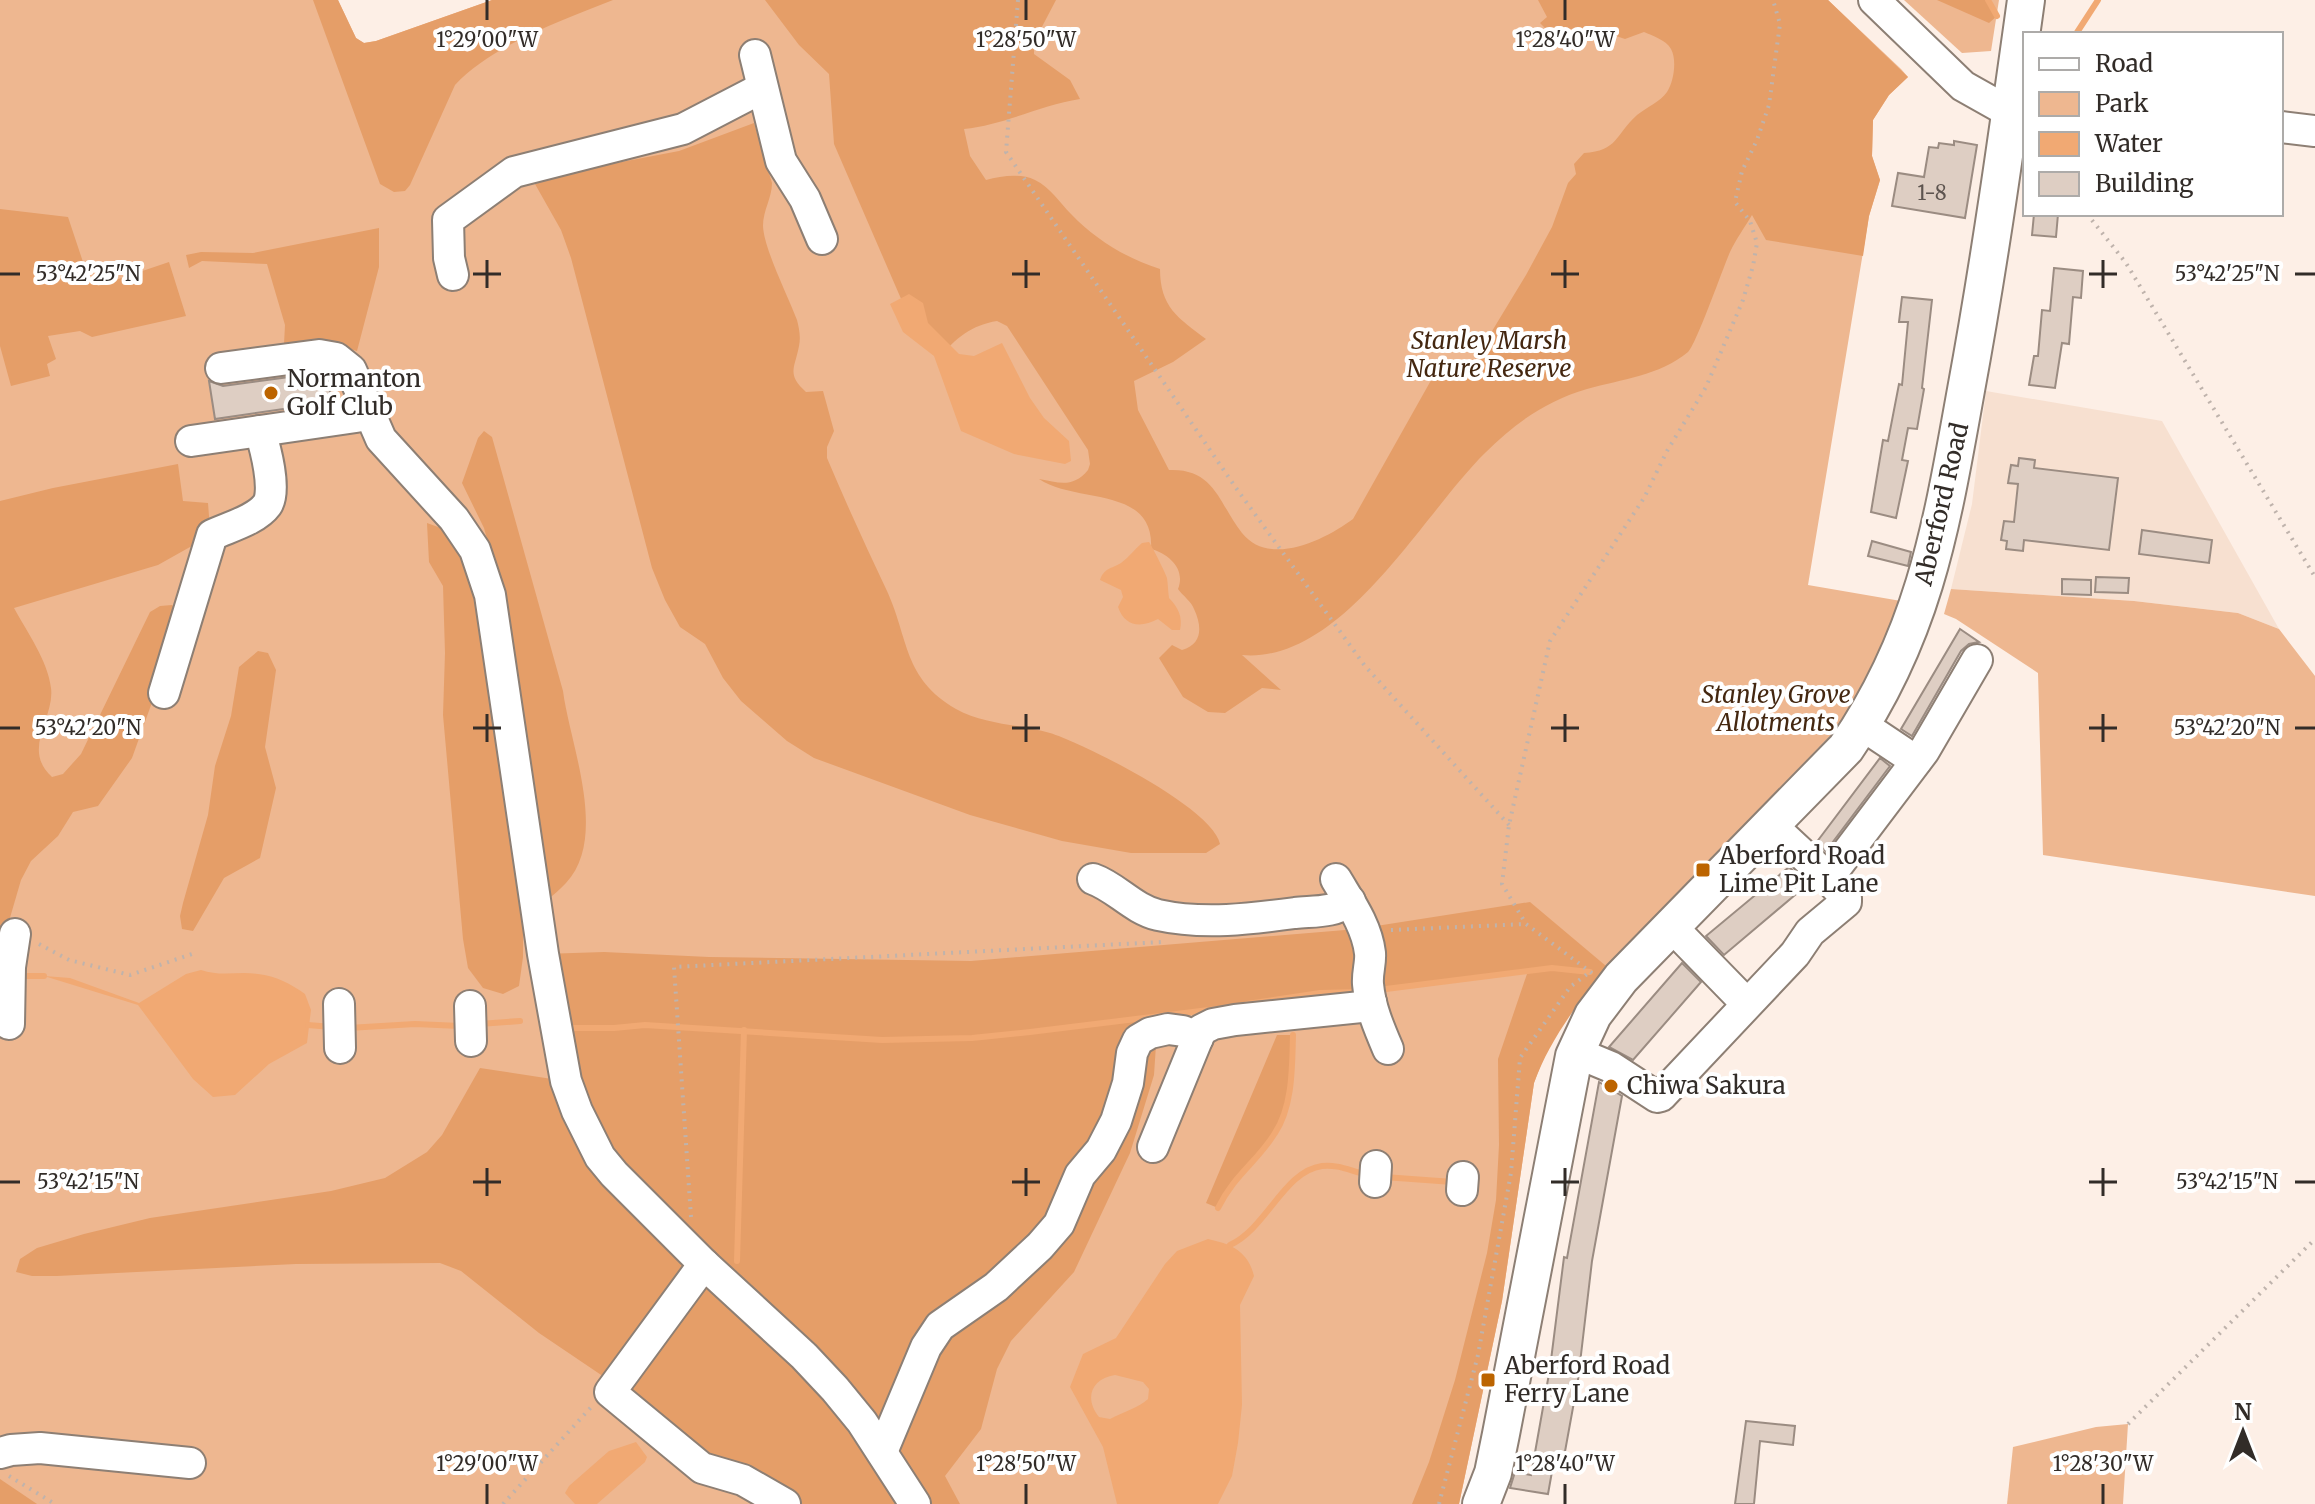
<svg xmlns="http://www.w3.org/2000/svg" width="2315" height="1504" viewBox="0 0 2315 1504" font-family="Merriweather,serif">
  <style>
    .built { fill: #f7e0d0 }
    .green { fill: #eeb790 }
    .forest { fill: #e59e68 }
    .water { fill: #f1a973; fill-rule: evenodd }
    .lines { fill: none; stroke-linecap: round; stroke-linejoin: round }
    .stream { stroke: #f1a973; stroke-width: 6 }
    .building { fill: #decec3; stroke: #9b8c82; stroke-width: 2 }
    .minor-casing { stroke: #8d7f74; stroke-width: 34 }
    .major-casing { stroke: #8d7f74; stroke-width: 40 }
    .path { stroke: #bfb3ac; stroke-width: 4; stroke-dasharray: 2 6; stroke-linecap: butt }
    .minor { stroke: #fff; stroke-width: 30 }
    .major { stroke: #fff; stroke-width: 36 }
    .ticks { fill: none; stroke: #322c28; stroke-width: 3 }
    .poi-dot { fill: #bc6400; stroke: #fff; stroke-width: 3 }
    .labels { text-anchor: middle; stroke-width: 8; stroke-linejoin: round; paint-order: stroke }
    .number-label { font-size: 20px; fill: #5d544f }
    .park-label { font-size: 24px; font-style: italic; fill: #442710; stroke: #fff }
    .poi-label { font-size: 24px; fill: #322c28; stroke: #fff; text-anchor: start }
    .street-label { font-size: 24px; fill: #322c28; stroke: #fff }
    .ticks-label { font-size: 20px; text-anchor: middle; fill: #322c28; stroke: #fff; stroke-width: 8; stroke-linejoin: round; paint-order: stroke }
  </style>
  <rect width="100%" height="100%" fill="#fdefe6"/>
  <polygon class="built" points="1986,391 2162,421 2279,629 2238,613 2134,601 1951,589 1972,504"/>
  <g class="green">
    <polygon points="0,0 338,0 356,38 364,43 376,41 492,0 1828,0 1901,69 1908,77 1889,95 1873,120 1872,156 1880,180 1869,216 1808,585 1901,601 1870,678 1836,730 1606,966 1567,1017 1545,1054 1534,1083 1502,1301 1459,1504 0,1504"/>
    <polygon points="1904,0 1999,0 1991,51 1962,53"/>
    <polygon points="1951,589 2134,601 2238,613 2279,629 2315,676 2315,896 2043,855 2038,673 1956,619 1944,614"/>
    <polygon points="2128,1424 2123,1504 2007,1504 2013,1447 2096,1427"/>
  </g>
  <g class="forest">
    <path d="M313,0H338L356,38L364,43L376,41L492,0H613C563,20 492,45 455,85L410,185L405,191L394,192L380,184Z"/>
    <path d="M765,0H1056L1034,42V54L1070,80L1080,99C1041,105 1004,125 964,129L970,156L986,180C1002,176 1020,173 1035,180C1050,187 1060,203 1071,214C1096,240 1126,258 1160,269C1160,307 1178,318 1206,339L1173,362L1134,381L1138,410L1169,470C1215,468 1219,504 1242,533C1270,568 1326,539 1353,519L1434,375L1463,379L1526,275L1552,227L1568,183L1576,174L1574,164L1584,153C1618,151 1615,135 1637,115C1647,107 1660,102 1667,92C1674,81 1677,60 1671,49C1666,40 1653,36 1644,32L1625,39L1601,31L1581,29H1562L1550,33L1540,23L1547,17L1538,0H1828L1908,77L1889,95L1873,120L1872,156L1880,180L1869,216L1863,256L1766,240L1752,215C1745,227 1736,239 1730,252C1723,268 1696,345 1688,352C1659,376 1622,379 1587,389C1546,401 1515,423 1485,453C1422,515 1342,664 1242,655L1281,690L1262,688L1225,713L1208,712L1183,697L1159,658L1172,645L1182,650C1203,644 1202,626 1194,609C1192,602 1182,595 1178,589C1186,569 1169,554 1151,549C1155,485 1075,504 1039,479C1060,483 1073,488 1088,470L1090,464L1088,450L1007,326L997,321C972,325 955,338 940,358L918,338L834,144L829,74L799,45Z"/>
    <polygon points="1937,0 1988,0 1997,16 1989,23"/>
    <path d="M754,123L772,183C772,198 763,210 763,226C764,249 788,296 797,320C799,328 801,337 799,346C795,368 786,374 806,392L823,391L834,431L827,447V458C846,503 866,547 887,591C909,639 903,678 956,709C985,725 1018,724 1050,733C1085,744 1213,808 1220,844L1206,853H1131L1062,841L970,815L814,758L787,741L741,701L723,678L705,644L680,627L665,600L652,568L571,258L561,230L535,184L569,172L679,151Z"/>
    <polygon points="0,209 68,217 88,277 94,280 98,286 169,262 186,316 92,337 80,331 48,336 56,359 47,364 50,376 11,386 0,346"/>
    <polygon points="379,228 379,267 357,351 318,340 284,344 285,325 267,264 202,261 189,268 186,255 201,252 253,253"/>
    <path d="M484,431L492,437L563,691C570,745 609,837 566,883C554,896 537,907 523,918V957L519,986L503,994L483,988L468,968L463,939L443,715L445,653L443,586L429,562L427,523L449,531L493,561L484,528L462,483L478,438Z"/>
    <path d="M178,464L183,501L208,503L210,529L206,538L158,565L14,608C27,632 48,661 51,688C55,718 21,749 52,777L63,774L81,754L150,612L160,606L172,605L179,612L164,669L132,758L98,806L73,812L58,836L31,861L21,880L0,952V501L53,488Z"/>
    <polygon points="258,651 268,653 276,670 265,747 276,788 260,858 224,878 193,931 182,929 180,916 183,903 208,815 215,766 231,716 239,667"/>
    <path d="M1530,902L1606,966C1578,1004 1550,1039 1534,1083L1502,1301L1459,1504H1412L1429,1462L1455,1380L1487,1253L1496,1200L1499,1145L1498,1059L1528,971L1355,993H1320L1158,1015L1154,1075L1130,1153L1074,1272L1011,1341L997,1369L981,1429L945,1476L960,1504H794L716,1463L616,1385L539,1333L461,1271L440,1263L296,1264L57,1276H32L16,1272L20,1259L37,1248L84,1234L150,1218L331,1191L385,1178L427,1152L442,1135L480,1068L565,1081L543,954L604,952L709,957L971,961L1357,929Z"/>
    <path d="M1277,1035H1293C1292,1066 1293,1106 1275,1133C1257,1162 1234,1175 1218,1208L1206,1203Z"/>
    <polygon points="0,1479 37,1504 0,1504"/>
  </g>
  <g class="water">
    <polygon points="909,294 923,303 928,323 959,354 974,356 1002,343 1030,398 1044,418 1069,441 1071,461 1065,464 1014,454 961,431 934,356 903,332 890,304"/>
    <path d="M1149,542C1153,548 1166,574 1167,578C1168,585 1168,591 1169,598C1178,607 1183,617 1180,630H1172L1158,619C1141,628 1125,627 1118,607L1123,597L1121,590L1100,580C1104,568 1111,569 1121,563C1129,557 1135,549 1142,543Z"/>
    <path d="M201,970C221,977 238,971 258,974C276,976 291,984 305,994L311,1010L307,1043L269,1064L235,1095L213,1097L193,1079L138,1005L44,976L70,978L139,1003L186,974Z"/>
    <path d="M1208,1239C1231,1244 1248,1251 1254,1276L1240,1305L1242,1405L1238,1443L1232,1476L1218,1504H1117L1103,1447L1070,1387L1083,1354L1116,1338L1165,1264L1177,1251ZM1115,1375L1143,1382L1149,1389L1148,1399C1138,1408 1123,1412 1110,1419L1099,1417C1084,1398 1091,1379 1115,1375Z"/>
    <polygon points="636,1442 647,1457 645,1462 597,1504 575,1504 565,1493 569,1486 609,1451"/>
  </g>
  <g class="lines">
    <g class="stream">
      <polyline points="1988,0 1997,16"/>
      <polyline points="2076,34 2098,0"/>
      <polyline points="20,976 44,976"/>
      <polyline points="1378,990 1552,968 1590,972"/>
      <polyline points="1247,1004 1320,993 1359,992"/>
      <polyline points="479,1024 520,1021"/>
      <polyline points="308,1025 332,1027"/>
      <polyline points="348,1028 415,1024 460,1026"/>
      <polyline points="567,1028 614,1028 645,1025 882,1040 972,1038 1030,1032 1217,1009"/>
      <polyline points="1384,1177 1453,1182"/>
      <path d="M1218,1208C1234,1175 1257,1162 1275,1133C1293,1106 1292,1066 1293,1035"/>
      <path d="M1230,1245C1267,1228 1284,1171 1322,1166C1337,1164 1351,1171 1365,1174"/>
      <polyline points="737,1261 744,1030"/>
    </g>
  </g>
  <g class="building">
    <polygon points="1954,141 1977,145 1965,218 1892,206 1898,173 1924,177 1929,147 1938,148 1939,143 1954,145"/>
    <polygon points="2034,214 2058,214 2056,237 2032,235"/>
    <polygon points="2054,268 2083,271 2081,298 2073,297 2069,344 2062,343 2055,388 2029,385 2034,356 2038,356 2042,310 2050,311"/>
    <polygon points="1902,297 1932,300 1922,388 1924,389 1917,429 1908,428 1902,460 1908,461 1896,518 1871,512 1883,440 1888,441 1899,384 1902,385 1908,322 1899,322"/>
    <polygon points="319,373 327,375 332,402 215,419 209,381 223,386"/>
    <polygon points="2019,458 2035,460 2034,468 2118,478 2109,550 2024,540 2023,551 2006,549 2007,541 2001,540 2004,521 2014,522 2018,484 2008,483 2011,465 2018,466"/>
    <polygon points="2142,530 2212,540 2209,563 2139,554"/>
    <polygon points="1872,541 1911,552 1908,566 1868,556"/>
    <polygon points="2096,577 2129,578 2128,593 2095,592"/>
    <polygon points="2062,579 2091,580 2091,595 2062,594"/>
    <polygon points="1960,629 1979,642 1969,644 1961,651 1912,736 1901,729"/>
    <polygon points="1880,758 1890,766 1826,851 1816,843"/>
    <polygon points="1789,867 1808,884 1724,955 1706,936"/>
    <polygon points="1682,963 1701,982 1633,1060 1609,1047"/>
    <polygon points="1599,1082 1622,1096 1592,1261 1578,1380 1562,1468 1553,1466 1548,1494 1510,1488 1515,1472 1531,1475 1550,1368 1564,1257 1567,1258"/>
    <polygon points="1746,1421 1795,1426 1793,1445 1760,1441 1754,1504 1735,1504"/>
  </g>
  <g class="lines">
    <defs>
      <g id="minor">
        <polyline points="1874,0 1963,86 2011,113 2025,111"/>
        <polyline points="755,55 781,161 805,199 822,239"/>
        <polyline points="2281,127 2315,131"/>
        <polyline points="453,275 449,258 448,220 514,172 683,129 762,88"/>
        <polyline points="221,368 319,355 336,358 351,370 381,439 454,519 475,550 490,595 543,954 566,1081 577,1111 600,1157 614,1174 704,1264 804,1356 835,1389 862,1422 915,1504"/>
        <polyline points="260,431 356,417"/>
        <path d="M164,693L212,535C229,527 256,520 267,505C277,491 265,447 260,431L191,441"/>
        <polyline points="1862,725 1916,761"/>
        <polyline points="1771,825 1828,878"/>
        <path d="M1093,879C1116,887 1133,909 1158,915C1203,925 1251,919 1295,913C1315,911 1333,913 1350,901"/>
        <path d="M1336,879C1349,901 1367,926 1370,953C1371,963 1367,973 1368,984C1370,1007 1379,1028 1388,1049"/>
        <polyline points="1671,926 1747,1004"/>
        <polyline points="339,1004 340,1048"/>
        <polyline points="470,1006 471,1041"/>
        <polyline points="9,1024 10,967 15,934"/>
        <polyline points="1587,1057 1611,1067 1657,1097 1661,1096 1795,954 1810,932 1846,902 1846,898 1828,878 1924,751 1977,660"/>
        <polyline points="1153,1147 1201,1030 1213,1024 1235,1020 1361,1007 1371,1002"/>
        <polyline points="1375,1182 1376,1166"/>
        <polyline points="1462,1190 1463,1177"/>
        <polyline points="704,1264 610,1392 702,1468 743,1480 785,1504"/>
        <polyline points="882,1452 926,1347 940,1326 996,1287 1040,1246 1059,1224 1080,1175 1101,1150 1116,1121 1128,1083 1132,1053 1138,1040 1150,1033 1168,1029 1183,1031 1198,1038"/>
        <polyline points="0,1453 11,1450 40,1448 190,1463"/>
      </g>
      <path id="major" d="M1481,1504L1493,1473L1501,1434L1574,1056L1593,1015L1621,978L1846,748C1925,633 1942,523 1966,390C1990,260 2008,130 2026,0"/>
    </defs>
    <use href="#minor" class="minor-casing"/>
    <use href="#major" class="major-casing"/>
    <g class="path">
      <polyline points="1018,0 1006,152 1236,488 1365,666 1509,825"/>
      <polyline points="2087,214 2126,263 2315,577"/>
      <polyline points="1391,930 1526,924"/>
      <polyline points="39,944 69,960 130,975 195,953"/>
      <polyline points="1592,973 1526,924 1502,884 1509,825 1550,641 1644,498 1667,451 1706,387 1743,300 1753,266 1757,243 1750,221 1735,202 1742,171 1757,140 1769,105 1780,24 1773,0"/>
      <polyline points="691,1217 674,967 1162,942"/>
      <polyline points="2128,1424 2315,1239"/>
      <polyline points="9,1476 55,1504"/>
      <polyline points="503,1504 593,1405"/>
      <polyline points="1439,1504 1478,1355 1511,1173 1520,1058 1570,987 1590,972"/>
    </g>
    <use href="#minor" class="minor"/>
    <use href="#major" class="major"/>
  </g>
  <path class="ticks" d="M487,0V20M1026,0V20M1565,0V20M487,260V288M1026,260V288M1565,260V288M2103,260V288M0,274H20M473,274H501M1012,274H1040M1551,274H1579M2089,274H2117M2295,274H2315M487,714V742M1026,714V742M1565,714V742M2103,714V742M0,728H20M473,728H501M1012,728H1040M1551,728H1579M2089,728H2117M2295,728H2315M487,1168V1196M1026,1168V1196M1565,1168V1196M2103,1168V1196M0,1182H20M473,1182H501M1012,1182H1040M1551,1182H1579M2089,1182H2117M2295,1182H2315M487,1484V1504M1026,1484V1504M1565,1484V1504M2103,1484V1504"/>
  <g class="poi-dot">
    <circle cx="271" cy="393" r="8"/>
    <rect x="1695" y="862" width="16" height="16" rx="4"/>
    <circle cx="1611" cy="1086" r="8"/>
    <rect x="1480" y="1372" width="16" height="16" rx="4"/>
  </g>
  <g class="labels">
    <g class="number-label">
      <text x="1932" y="200">1-8</text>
    </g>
    <g class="park-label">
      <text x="1489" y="349">Stanley Marsh<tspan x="1489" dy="28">Nature Reserve</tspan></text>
      <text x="1776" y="703">Stanley Grove<tspan x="1776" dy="28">Allotments</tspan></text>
    </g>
    <g class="poi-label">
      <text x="287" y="387">Normanton<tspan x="287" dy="28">Golf Club</tspan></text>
      <text x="1719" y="864">Aberford Road<tspan x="1719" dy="28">Lime Pit Lane</tspan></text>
      <text x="1627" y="1094">Chiwa Sakura</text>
      <text x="1504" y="1374">Aberford Road<tspan x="1504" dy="28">Ferry Lane</tspan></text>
    </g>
    <g class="street-label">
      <text transform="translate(1942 504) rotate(-77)" y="8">Aberford Road</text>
    </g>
  </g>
  <g class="ticks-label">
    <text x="487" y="47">1°29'00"W</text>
    <text x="1026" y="47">1°28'50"W</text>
    <text x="1565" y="47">1°28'40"W</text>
    <text x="88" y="281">53°42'25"N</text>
    <text x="2227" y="281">53°42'25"N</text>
    <text x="88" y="735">53°42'20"N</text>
    <text x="2227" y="735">53°42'20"N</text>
    <text x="88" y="1189">53°42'15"N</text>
    <text x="2227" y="1189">53°42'15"N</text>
    <text x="487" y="1471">1°29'00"W</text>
    <text x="1026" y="1471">1°28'50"W</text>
    <text x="1565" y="1471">1°28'40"W</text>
    <text x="2103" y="1471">1°28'30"W</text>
  </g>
  <rect x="2023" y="32" width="260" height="184" fill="#ffffff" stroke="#adaba9" stroke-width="2"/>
  <rect x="2039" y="58" width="40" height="12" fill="#ffffff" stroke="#adaba9" stroke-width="2"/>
  <text x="2095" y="72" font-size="24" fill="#322c28">Road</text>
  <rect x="2039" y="92" width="40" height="24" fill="#eeb790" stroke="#adaba9" stroke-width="2"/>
  <text x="2095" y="112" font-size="24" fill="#322c28">Park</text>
  <rect x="2039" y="132" width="40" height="24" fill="#f1a973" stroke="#adaba9" stroke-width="2"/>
  <text x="2095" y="152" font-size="24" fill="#322c28">Water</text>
  <rect x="2039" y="172" width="40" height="24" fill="#decec3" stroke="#adaba9" stroke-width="2"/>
  <text x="2095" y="192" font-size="24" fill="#322c28">Building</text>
  <g transform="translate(2243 1432)" stroke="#ffffff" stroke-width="6" paint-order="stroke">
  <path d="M0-6L14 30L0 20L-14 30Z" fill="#322c28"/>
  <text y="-12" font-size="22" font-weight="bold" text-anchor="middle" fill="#322c28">N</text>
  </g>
</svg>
